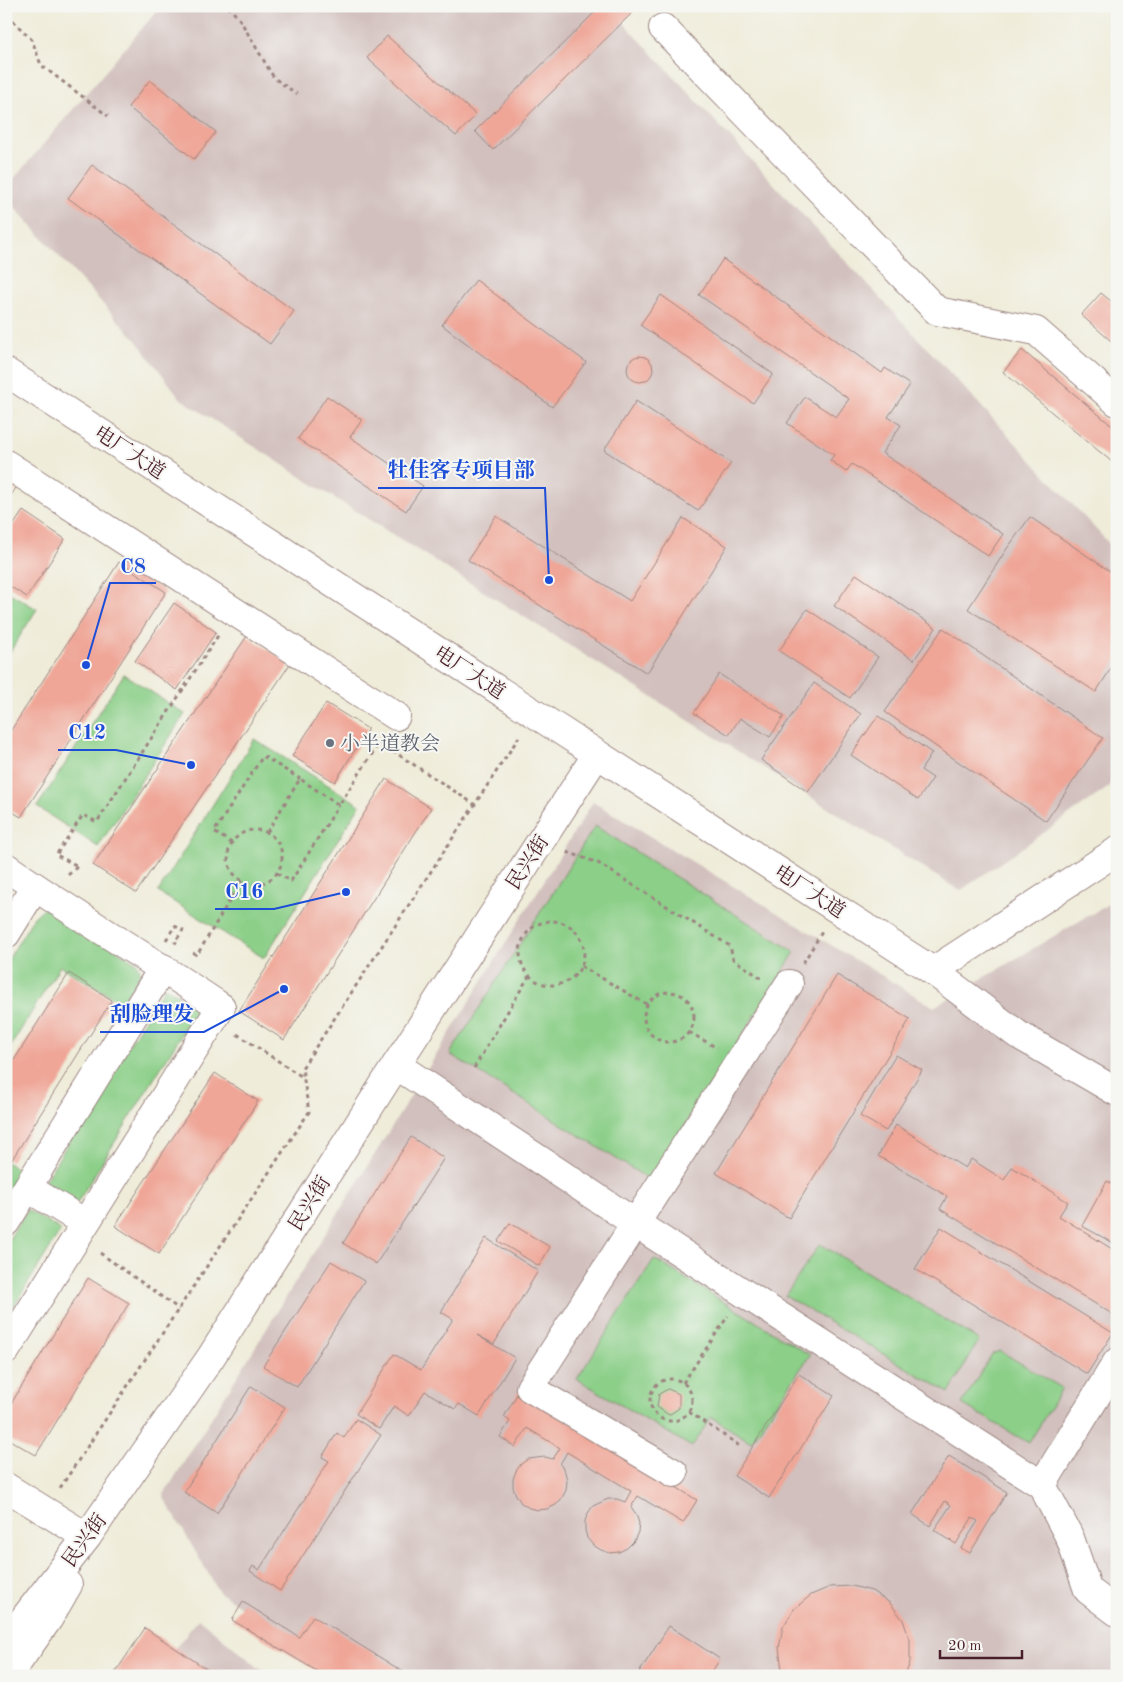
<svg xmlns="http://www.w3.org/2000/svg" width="1123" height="1682" viewBox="0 0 1123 1682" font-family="'Old Standard TT','Noto Serif SC',serif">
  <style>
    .industrial { fill: #d1c0bd }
    .green { fill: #8bcf88; stroke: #6a775a }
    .building { fill: #efa697 }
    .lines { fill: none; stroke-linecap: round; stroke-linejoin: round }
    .minor-casing { stroke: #9c8682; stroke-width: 30 }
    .path { stroke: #9c8682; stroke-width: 3; stroke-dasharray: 4 4; stroke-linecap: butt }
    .minor { stroke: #fff; stroke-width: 28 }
    .worship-dot { fill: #6b7280; stroke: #f6f6f2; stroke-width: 2 }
    .labels { text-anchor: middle; stroke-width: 4; stroke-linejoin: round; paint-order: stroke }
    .street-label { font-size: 20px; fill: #4a1f2b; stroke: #f6f6f2 }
    .worship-label { font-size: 20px; fill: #5b616d; stroke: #f6f6f2; text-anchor: start }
    .leader { fill: none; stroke: #1d4ed8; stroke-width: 2 }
    .callout-dot { fill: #1d4ed8; stroke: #f6f6f2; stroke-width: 2 }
    .callout-label { font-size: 21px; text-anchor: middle; font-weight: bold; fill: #1d4ed8; stroke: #f6f6f2; stroke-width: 4; stroke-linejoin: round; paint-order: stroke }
  </style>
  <rect width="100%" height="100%" fill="#f6f6f2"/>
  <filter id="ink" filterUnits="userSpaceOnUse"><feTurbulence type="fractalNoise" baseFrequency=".02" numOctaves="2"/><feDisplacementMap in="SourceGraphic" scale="10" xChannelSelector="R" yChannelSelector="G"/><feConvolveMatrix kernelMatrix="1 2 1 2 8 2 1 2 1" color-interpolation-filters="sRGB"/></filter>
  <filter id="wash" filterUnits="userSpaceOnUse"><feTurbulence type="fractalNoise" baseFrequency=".0096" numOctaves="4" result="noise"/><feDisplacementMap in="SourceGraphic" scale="20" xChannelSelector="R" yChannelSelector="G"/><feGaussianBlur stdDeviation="1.12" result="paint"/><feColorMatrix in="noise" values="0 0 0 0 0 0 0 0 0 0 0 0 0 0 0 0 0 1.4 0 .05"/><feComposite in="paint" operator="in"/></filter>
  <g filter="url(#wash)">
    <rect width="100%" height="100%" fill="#efecd9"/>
    <g class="industrial">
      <polygon points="161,6 608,6 1117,552 1117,764 1109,787 960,891 303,478 181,399 135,339 6,198 6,188"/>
      <polygon points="593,802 934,1007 1117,899 1117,1676 343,1676 219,1592 163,1496"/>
      <polygon points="199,1619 269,1676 152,1676"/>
    </g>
    <g class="green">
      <polygon points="6,591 37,609 6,658"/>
      <polygon points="124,674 185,714 98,847 37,807"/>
      <polygon points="254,739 360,805 264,958 158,892"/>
      <polygon points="595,826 795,952 650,1180 450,1054"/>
      <polygon points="43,909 54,911 137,963 141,973 122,1003 60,966 6,1054 6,963 34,917"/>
      <polygon points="165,987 198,1008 77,1203 44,1182"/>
      <polygon points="6,1162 20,1171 6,1194"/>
      <polygon points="27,1210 61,1230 6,1319 6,1244"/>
      <polygon points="820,1244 979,1340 949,1393 785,1296"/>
      <polygon points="654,1259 810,1355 751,1442 711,1417 692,1447 577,1379"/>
      <polygon points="1000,1351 1062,1388 1029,1443 962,1404 992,1354"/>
    </g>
    <g id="blocks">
      <g class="building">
        <polygon points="601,6 628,6 633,12 493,150 475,131"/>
        <polygon points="387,36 476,115 456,136 367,58"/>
        <polygon points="150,80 216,132 194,159 128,107"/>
        <polygon points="92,165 294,311 270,344 68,198"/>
        <polygon points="723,259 882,373 885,368 910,385 888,417 901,425 882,453 1003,534 988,556 852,464 846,472 830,460 834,455 787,423 805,397 836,417 849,399 699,295"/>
        <polygon points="476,280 586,362 552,407 442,325"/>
        <polygon points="1101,293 1117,306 1117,346 1081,315"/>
        <polygon points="661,295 773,374 753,403 640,325"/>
        <polygon points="1022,350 1117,430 1117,466 1003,372"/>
        <circle cx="640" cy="369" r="13"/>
        <polygon points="327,396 362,420 350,437 423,486 406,511 298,439"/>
        <polygon points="636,401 731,463 698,511 604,450"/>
        <polygon points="6,475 19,483 6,503"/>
        <polygon points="23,511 65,539 27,597 6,584 6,536"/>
        <polygon points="496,516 630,601 683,518 727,546 647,673 468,560"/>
        <polygon points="1030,517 1117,576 1117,659 1096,692 968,609 1006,550"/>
        <polygon points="119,562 166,592 21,817 6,808 6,738"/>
        <polygon points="856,574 936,628 914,660 834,606"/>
        <polygon points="174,603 216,632 177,690 135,661"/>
        <polygon points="807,609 878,657 850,698 779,651"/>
        <polygon points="943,628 1103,738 1046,821 885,712"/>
        <polygon points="247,636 290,664 136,893 93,865"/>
        <polygon points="719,674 784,716 770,737 740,718 729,735 694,713"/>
        <polygon points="814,683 861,714 808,792 761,760"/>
        <polygon points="326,703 368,729 335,782 292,756"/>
        <polygon points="878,716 932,753 921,770 933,778 918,800 851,755"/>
        <polygon points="386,779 431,808 284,1040 239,1011"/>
        <polygon points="69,973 112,1000 11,1161 6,1158 6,1073"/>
        <polygon points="837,975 910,1019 789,1218 716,1173"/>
        <polygon points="896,1055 922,1070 886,1131 860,1116"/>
        <polygon points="215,1073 258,1101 159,1254 115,1226"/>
        <polygon points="896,1125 965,1168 971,1159 1004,1180 1012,1167 1068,1202 1059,1216 1117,1252 1117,1317 940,1209 947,1196 878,1156"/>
        <polygon points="411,1137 444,1158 376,1264 343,1243"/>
        <polygon points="1107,1181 1117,1186 1117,1245 1082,1226"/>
        <polygon points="510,1223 550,1247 539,1266 498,1241"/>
        <polygon points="941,1227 1113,1333 1087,1374 915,1269"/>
        <polygon points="486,1238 538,1271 494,1344 477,1335 515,1358 479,1416 459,1404 455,1409 425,1391 409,1416 394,1406 379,1429 356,1414 394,1354 421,1370 453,1319 441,1312"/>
        <polygon points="331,1261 364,1281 297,1387 263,1366"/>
        <polygon points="88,1278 129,1303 36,1455 6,1438 6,1412"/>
        <polygon points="799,1374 834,1396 769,1498 734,1476"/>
        <polygon points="251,1386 285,1407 217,1513 184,1492"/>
        <polygon points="668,1389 679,1394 679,1408 669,1415 657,1407 659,1394"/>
        <polygon points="519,1391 697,1500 683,1523 638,1496 631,1507 636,1514 639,1523 638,1532 634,1541 627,1548 619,1552 610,1553 601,1550 593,1545 587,1538 585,1530 585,1521 588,1513 593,1506 608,1499 617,1499 625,1502 631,1491 567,1452 560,1464 565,1472 567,1480 566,1490 562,1498 556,1505 547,1509 538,1510 529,1508 521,1503 516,1495 513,1487 513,1479 516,1471 521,1464 528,1459 545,1457 553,1459 560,1448 527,1428 515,1447 500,1437 510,1421 504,1417"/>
        <polygon points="356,1419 381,1435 280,1591 250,1571 253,1566 259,1570 329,1461 322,1457 337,1433 344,1438"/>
        <polygon points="949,1456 1007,1492 970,1553 961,1548 978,1521 972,1518 956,1544 934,1530 951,1505 945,1501 930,1526 912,1514"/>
        <polygon points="852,1586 872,1591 890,1603 903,1620 910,1640 910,1662 905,1676 784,1676 782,1670 779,1648 783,1627 794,1609 811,1595 830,1587"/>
        <polygon points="243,1602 299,1637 313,1616 410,1676 325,1676 232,1620"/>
        <polygon points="669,1626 720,1659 709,1676 637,1676"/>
        <polygon points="145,1628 217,1676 113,1676"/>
      </g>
    </g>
  </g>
  <g filter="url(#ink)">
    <use href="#blocks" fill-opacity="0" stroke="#9c8682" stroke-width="1"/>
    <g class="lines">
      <defs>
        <g id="minor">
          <polyline points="663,28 937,311 1036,331 1117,402"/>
          <polyline points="6,372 933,971 1017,1034 1117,1092"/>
          <polyline points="6,464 396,716"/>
          <path d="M6,867C76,916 150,959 221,1007L6,1350"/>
          <polyline points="6,934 35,887"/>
          <polyline points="933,971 1117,851"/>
          <polyline points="396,1065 635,1223 1042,1485 1070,1538 1088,1590 1117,1612"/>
          <polyline points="28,1188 85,1223"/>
          <polyline points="6,1222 163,968"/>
          <polyline points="674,1473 530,1388 789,984"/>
          <polyline points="1042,1485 1117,1362"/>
          <polyline points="6,1487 87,1537"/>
          <polyline points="6,1642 87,1537 211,1357 396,1065 597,754"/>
          <polyline points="8,1676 49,1618 68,1585"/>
        </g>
      </defs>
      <use href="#minor" class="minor-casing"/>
      <g class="path">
        <polyline points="228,6 240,20 274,78 297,94"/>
        <polyline points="6,16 13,21 32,40 41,65 108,116"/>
        <polyline points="379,742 474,804"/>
        <circle cx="255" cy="857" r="27"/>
        <polyline points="267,832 300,779 339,805 381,740"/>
        <polyline points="232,843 214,832 263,756 300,779"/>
        <polyline points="567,852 598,863 730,946 733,959 761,978"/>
        <polyline points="277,873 291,881 339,805"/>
        <polyline points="68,875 78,866 56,855 83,815 97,822 219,634"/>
        <circle cx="552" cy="953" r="32"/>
        <polyline points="166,940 175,926 183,930 175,942 177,943"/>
        <polyline points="193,953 197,955 242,880"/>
        <polyline points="803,963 822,932"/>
        <polyline points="581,966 648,1005"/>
        <circle cx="669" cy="1017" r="25"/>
        <polyline points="689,1032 717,1048"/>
        <polyline points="237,1034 304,1078"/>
        <polyline points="474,1068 529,976"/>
        <polyline points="100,1253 179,1309"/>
        <circle cx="671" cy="1400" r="21"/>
        <polyline points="683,1383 728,1316"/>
        <polyline points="689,1412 741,1447"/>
        <polyline points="60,1488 309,1112 302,1068 519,737"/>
      </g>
      <use href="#minor" class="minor"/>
    </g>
  </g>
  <circle class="worship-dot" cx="330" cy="743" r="5"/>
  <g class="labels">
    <g class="street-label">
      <text transform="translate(130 452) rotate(33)" y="7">电厂大道</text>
      <text transform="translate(470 672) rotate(33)" y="7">电厂大道</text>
      <text transform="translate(527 862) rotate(-57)" y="7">民兴街</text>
      <text transform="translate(810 891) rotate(33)" y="7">电厂大道</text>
      <text transform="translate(309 1203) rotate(-58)" y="7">民兴街</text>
      <text transform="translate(84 1540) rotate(-54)" y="7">民兴街</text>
    </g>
    <g class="worship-label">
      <text x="340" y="750">小半道教会</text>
    </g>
  </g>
  <path class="leader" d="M549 580L545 488H378M86 665L110 583H156M191 765L116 750H58M346 892L274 909H215M284 989L204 1032H100"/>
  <g class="callout-dot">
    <circle cx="549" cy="580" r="5"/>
    <circle cx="86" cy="665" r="5"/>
    <circle cx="191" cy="765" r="5"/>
    <circle cx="346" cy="892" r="5"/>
    <circle cx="284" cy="989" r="5"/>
  </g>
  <g class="callout-label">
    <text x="461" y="477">牡佳客专项目部</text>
    <text x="133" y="573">C8</text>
    <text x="87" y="739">C12</text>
    <text x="244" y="898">C16</text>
    <text x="152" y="1021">刮脸理发</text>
  </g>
  <rect width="1123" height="1682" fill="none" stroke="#f6f6f2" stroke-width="25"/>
  <path d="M940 1650v8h82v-8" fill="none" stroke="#4a1f2b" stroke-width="2.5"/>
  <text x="948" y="1650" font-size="15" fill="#4a1f2b" stroke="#f6f6f2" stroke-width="4" paint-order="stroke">20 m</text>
</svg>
